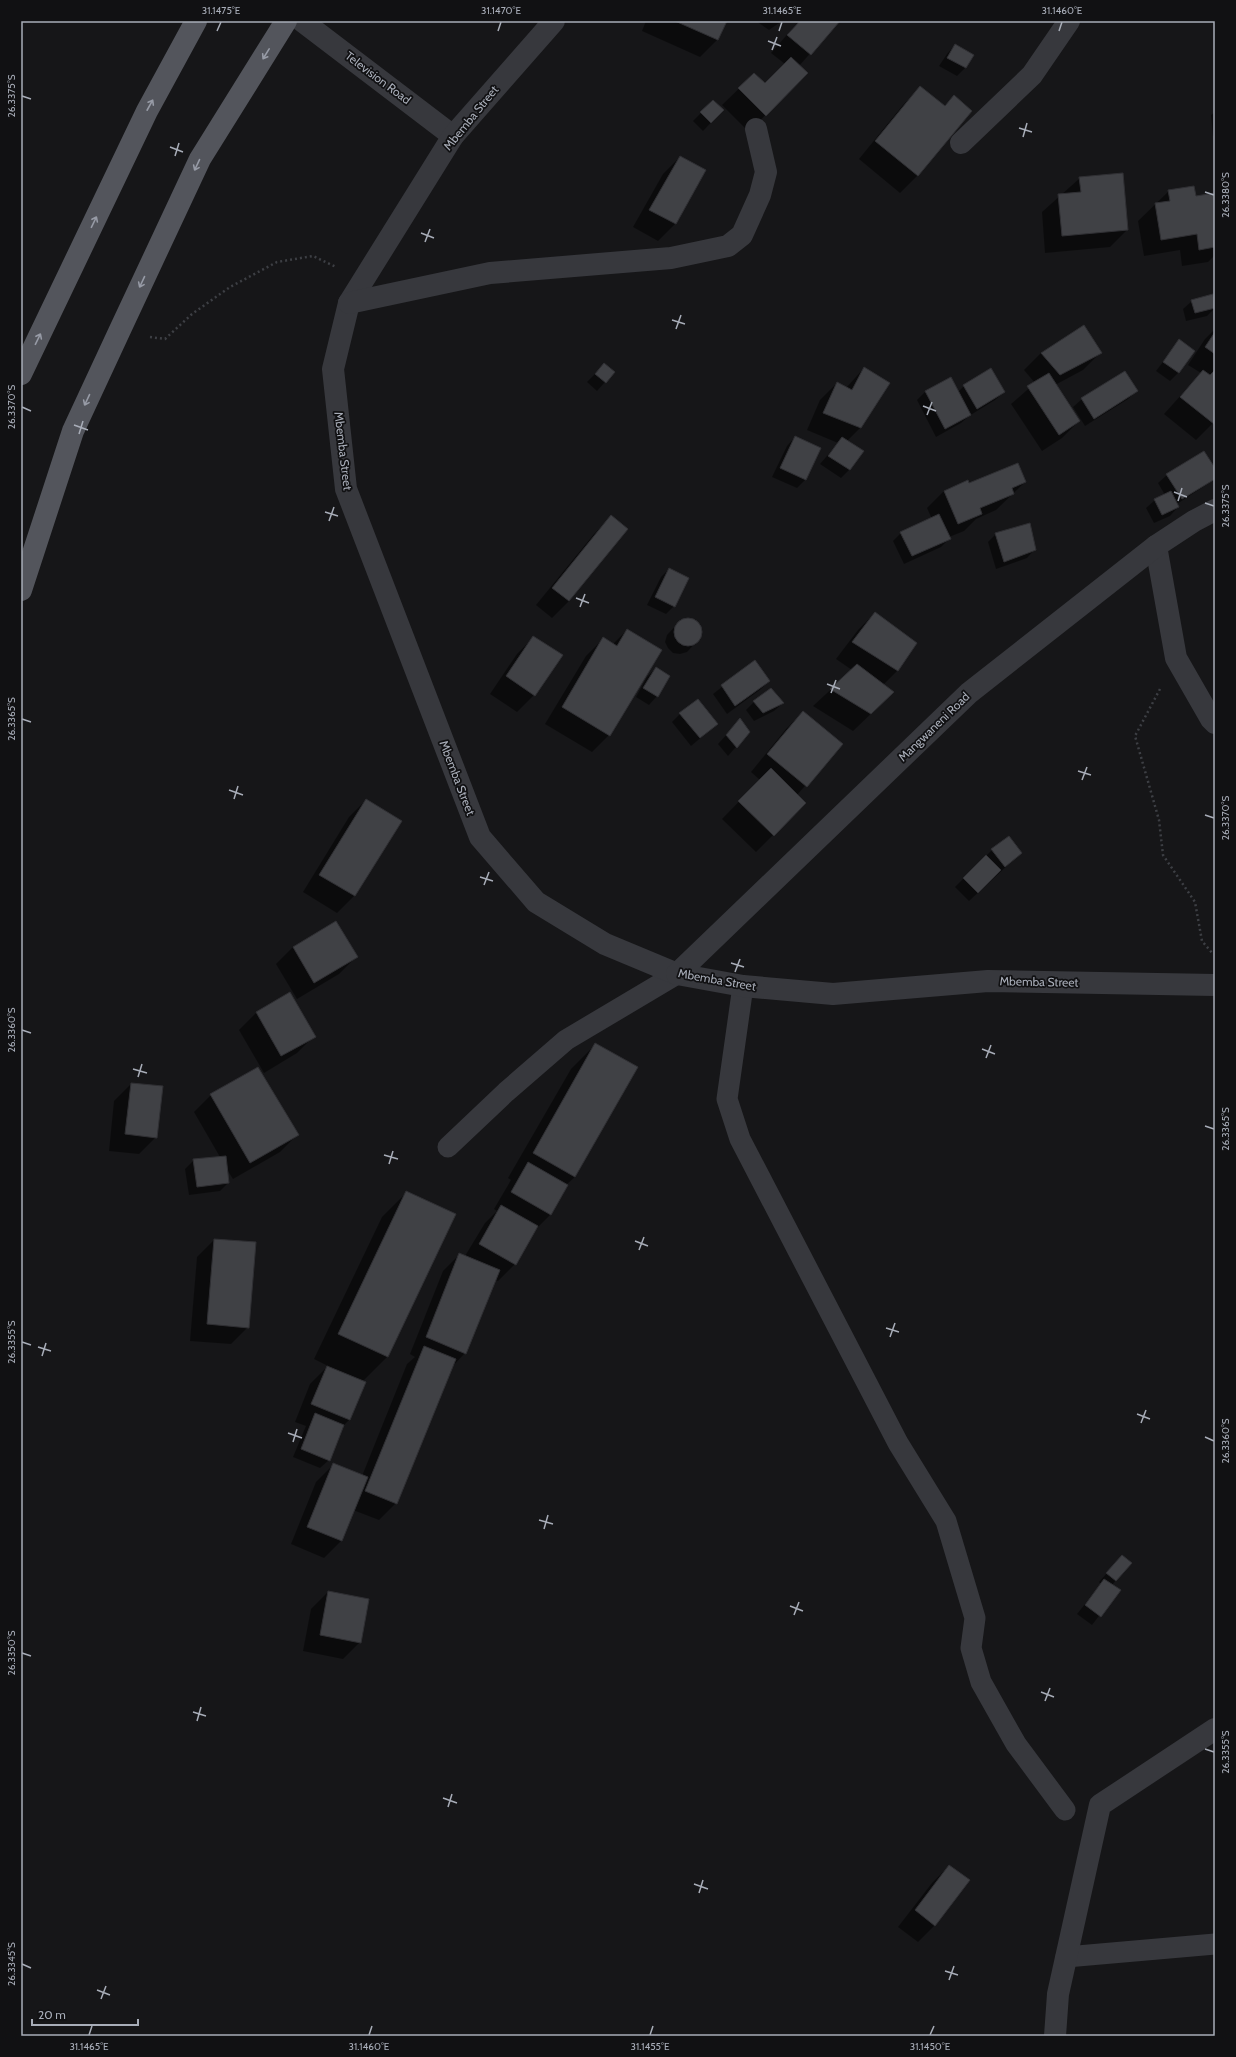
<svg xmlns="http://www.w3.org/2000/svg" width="1236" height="2057" viewBox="0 0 1236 2057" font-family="Cabin,sans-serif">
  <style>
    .shadow { fill: #0007 }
    .building { fill: #404145; stroke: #303034 }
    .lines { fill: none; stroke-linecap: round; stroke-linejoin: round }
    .path { stroke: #3d3f44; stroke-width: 2.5; stroke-dasharray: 2 3; stroke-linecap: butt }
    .lane { stroke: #37383d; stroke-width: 21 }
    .street { stroke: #37383d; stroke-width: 22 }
    .primary { stroke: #53555c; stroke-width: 22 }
    .oneway { stroke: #979ba6 }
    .ticks { fill: none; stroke: #a8adb8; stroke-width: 1.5 }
    .labels { text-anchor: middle; stroke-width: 3.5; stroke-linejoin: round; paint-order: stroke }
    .street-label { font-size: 12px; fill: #a8adb8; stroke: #111113 }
    .neatline { fill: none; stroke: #a8adb8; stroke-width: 1.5 }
    .ticks-label { font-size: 10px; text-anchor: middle; fill: #a8adb8 }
  </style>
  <rect width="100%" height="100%" fill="#161618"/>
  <g class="shadow">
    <polygon points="646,21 726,21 717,40 700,57 642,31"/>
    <polygon points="756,21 782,21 769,30"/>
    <polygon points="799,21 839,21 799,66 806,73 749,132 722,105 754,74 765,85 785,64 771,53"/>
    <polygon points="955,45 966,67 957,76 939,66 947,54"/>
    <polygon points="920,88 944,106 954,96 971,111 917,176 900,193 859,159 903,105"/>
    <polygon points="723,110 703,131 693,121 701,113"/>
    <polygon points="1215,112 1215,135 1213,136 1211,115"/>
    <polygon points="680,157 705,171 675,224 658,241 633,227 663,174"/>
    <polygon points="1080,178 1127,230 1110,247 1045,253 1042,212"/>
    <polygon points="1169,191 1195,197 1215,194 1215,255 1208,262 1182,266 1180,250 1144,256 1138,221"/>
    <polygon points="1212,295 1215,308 1207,316 1186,321 1183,309 1192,301"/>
    <polygon points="1084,327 1100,353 1083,370 1055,385 1079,421 1062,438 1042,451 1011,404 1035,383 1024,370 1041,353"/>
    <polygon points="1215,329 1215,421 1196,440 1164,414 1201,373 1188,365 1205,339"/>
    <polygon points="1179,341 1179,372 1170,381 1156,371"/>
    <polygon points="605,364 605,382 597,391 587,382"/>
    <polygon points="864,368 888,383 860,428 847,441 849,470 841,478 820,464 838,443 807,430 820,400 837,383 846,388"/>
    <polygon points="1125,372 1137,390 1128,399 1085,426 1073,407 1082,399"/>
    <polygon points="950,378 958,392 964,386 1004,392 995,400 969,416 961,423 936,437 917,400 925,392"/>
    <polygon points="795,437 819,449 805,480 797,488 772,477 787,446"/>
    <polygon points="1204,452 1215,470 1215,479 1177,504 1178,507 1170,516 1154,523 1146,508 1155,500 1165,495 1158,483 1167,475"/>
    <polygon points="1025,482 996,510 976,519 964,531 949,537 949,539 941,547 904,564 893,541 901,533 932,519 927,508 944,491 969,484"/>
    <polygon points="611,517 626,530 569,601 552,618 536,605 594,534"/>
    <polygon points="996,534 1035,549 1027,558 996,569 988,542"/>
    <polygon points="669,569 674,606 666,614 647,605 661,577"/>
    <polygon points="875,613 916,643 897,671 883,685 876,709 853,731 813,706 852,670 836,659 858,630"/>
    <polygon points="687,619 694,620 699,624 701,631 700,638 687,652 680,654 673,653 668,648 665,642 667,635 680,621"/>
    <polygon points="627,630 609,735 592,752 545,724 586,656 603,639 613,644"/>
    <polygon points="534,637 534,695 517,712 490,694 517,654"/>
    <polygon points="755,661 769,681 761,689 727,714 713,694"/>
    <polygon points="656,668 657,696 649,705 636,697 647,677"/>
    <polygon points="754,702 783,703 774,711 754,721 746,710"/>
    <polygon points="803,712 842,744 797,795 805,803 756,852 722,819 760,780 751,772 786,729"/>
    <polygon points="680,714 717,724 691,746 672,722"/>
    <polygon points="740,720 749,732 728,756 718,744"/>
    <polygon points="366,800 400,821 354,896 337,913 303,892 349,817"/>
    <polygon points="1009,837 1021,853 969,901 955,887 992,850"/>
    <polygon points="293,947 356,957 339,974 297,999 276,964"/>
    <polygon points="290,994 314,1036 297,1053 264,1073 239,1030 256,1013"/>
    <polygon points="596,1044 575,1177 566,1185 550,1215 535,1230 515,1264 498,1281 495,1280 465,1353 452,1367 396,1503 379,1520 353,1510 341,1541 324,1558 291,1544 316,1482 333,1465 362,1476 407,1364 415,1357 410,1354 443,1271 460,1254 465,1256 485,1223 497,1211 494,1209 511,1180 508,1178 571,1069"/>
    <polygon points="258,1068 297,1135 280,1152 233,1179 226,1168 228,1183 220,1191 189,1195 185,1169 194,1160 220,1157 194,1112 211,1095"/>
    <polygon points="131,1084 156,1137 139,1154 109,1151 114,1101"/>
    <polygon points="407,1192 455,1214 387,1357 362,1382 350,1419 343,1426 329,1460 320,1468 293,1457 306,1426 295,1422 310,1384 328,1366 314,1359 382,1217"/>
    <polygon points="214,1240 255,1243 248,1327 231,1344 190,1341 197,1257"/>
    <polygon points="1122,1556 1130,1563 1112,1585 1119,1590 1092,1625 1077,1614 1101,1584 1099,1582"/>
    <polygon points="328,1592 360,1642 343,1659 303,1651 311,1609"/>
    <polygon points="949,1866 935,1925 918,1942 898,1927 932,1883"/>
  </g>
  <g class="building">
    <polygon points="675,21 727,21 718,40"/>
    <polygon points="800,21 840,21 811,55 787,35"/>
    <polygon points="955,44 974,55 966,68 947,58"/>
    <polygon points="791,57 808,73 766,116 738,88 754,73 765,83"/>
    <polygon points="920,86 945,106 954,95 972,111 918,176 875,141"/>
    <polygon points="713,100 724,110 711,123 700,112"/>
    <polygon points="680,156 706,170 676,224 649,210"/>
    <polygon points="1123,173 1128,230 1062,236 1058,194 1081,192 1079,177"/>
    <polygon points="1194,186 1196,196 1215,193 1215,247 1199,250 1197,234 1161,240 1155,203 1170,201 1168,190"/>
    <polygon points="1213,294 1215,308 1195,313 1191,300"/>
    <polygon points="1084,325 1102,353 1060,375 1041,353"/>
    <polygon points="1215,332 1215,354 1205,347"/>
    <polygon points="1179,339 1195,351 1179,373 1163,362"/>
    <polygon points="604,363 615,372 606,383 595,374"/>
    <polygon points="864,367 890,383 861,428 823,413 837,382 852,390"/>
    <polygon points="991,368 1005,392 977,409 963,385"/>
    <polygon points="1203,370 1210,375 1215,370 1214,424 1180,397"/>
    <polygon points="1125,371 1138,391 1094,419 1081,398"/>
    <polygon points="1049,373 1080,421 1059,435 1027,386"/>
    <polygon points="951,377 971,415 945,429 925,391"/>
    <polygon points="795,436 821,448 806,480 780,468"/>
    <polygon points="842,437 864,451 850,470 828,456"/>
    <polygon points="1204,451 1215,468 1215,479 1182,499 1166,474"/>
    <polygon points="1018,463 1026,482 1012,488 1014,494 980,508 982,514 958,524 944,491 968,480 969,483"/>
    <polygon points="1171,491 1179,507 1162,515 1154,499"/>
    <polygon points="939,514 951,539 912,556 900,532"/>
    <polygon points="611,515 628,529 569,601 552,588"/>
    <polygon points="1030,523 1036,550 1004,562 995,533"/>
    <polygon points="669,568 689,578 675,607 655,597"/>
    <polygon points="875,612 917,643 898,671 852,642"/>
    <circle cx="688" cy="632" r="14"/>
    <polygon points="627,629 662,650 610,736 562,707 603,637 617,646"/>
    <polygon points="533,636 563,655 535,696 506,676"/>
    <polygon points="755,660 770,681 735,706 721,685"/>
    <polygon points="857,664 894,692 871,714 830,689"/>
    <polygon points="656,667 670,676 658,697 643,688"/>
    <polygon points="771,688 784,703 763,713 753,701"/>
    <polygon points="698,699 718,724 700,738 679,713"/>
    <polygon points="803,711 843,744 807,787 767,754"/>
    <polygon points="740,718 750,732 737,748 726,735"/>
    <polygon points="771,768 806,803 774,836 738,801"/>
    <polygon points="366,799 402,821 355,896 319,875"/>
    <polygon points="1009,836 1022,853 1005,867 991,849"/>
    <polygon points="986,855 1001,870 978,893 963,878"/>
    <polygon points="336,921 358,957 314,983 293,947"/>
    <polygon points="290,992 316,1037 281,1056 256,1012"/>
    <polygon points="595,1043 638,1067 575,1177 533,1153"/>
    <polygon points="258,1067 299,1135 250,1163 210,1094"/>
    <polygon points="131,1083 163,1086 157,1138 125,1134"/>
    <polygon points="226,1156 229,1183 197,1187 193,1159"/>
    <polygon points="528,1162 568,1185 551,1215 511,1192"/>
    <polygon points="406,1191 456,1214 388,1357 338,1334"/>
    <polygon points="501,1205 538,1226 516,1265 479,1244"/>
    <polygon points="214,1239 256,1242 249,1328 207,1324"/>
    <polygon points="459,1253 500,1270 466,1354 426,1337"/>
    <polygon points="424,1346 456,1359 397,1504 365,1491"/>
    <polygon points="327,1366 366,1382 350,1420 311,1404"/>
    <polygon points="315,1413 344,1425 330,1461 301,1449"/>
    <polygon points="333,1463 368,1477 342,1541 307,1527"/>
    <polygon points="1122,1555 1132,1563 1116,1581 1106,1573"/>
    <polygon points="1104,1579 1121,1590 1101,1617 1085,1605"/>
    <polygon points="328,1591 369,1599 361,1643 320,1635"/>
    <polygon points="949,1865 970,1880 935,1926 915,1910"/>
  </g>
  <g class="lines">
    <g class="path">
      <polyline points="150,337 165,339 192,314 230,287 277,262 313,256 336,267"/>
      <polyline points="1160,689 1135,736 1159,820 1163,855 1195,902 1202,941 1213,954"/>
    </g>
    <g class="lane">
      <polyline points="743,986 727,1099 740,1139 898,1443 946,1521 975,1618 971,1648 981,1682 1016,1744 1065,1810"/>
      <polyline points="448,1147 506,1092 566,1040 677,974"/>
      <polyline points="1066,1957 1215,1944"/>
    </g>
    <g class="street">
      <polyline points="302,21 453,136"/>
      <polyline points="554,21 453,136 349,303 333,369 346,489 480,837 536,902 605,944 677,974 743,986 833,994 988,981 1215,985"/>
      <polyline points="961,143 1032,75 1069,21"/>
      <polyline points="349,303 490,273 671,258 728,246 742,235 760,195 766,172 756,129"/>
      <polyline points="1156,546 1176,658 1211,719 1215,723"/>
      <polyline points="677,974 969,693 1156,546 1194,521 1215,510"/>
      <polyline points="1055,2036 1058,1994 1100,1805 1215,1729"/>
    </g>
    <g class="primary">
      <polyline points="21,374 147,111 196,21"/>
      <polyline points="21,590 73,431 119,332 200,159 286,21"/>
    </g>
  </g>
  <defs><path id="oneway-shaft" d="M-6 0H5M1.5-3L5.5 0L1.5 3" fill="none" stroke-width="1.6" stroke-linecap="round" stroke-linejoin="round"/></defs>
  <g class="oneway">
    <use href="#oneway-shaft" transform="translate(266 54) rotate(122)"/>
    <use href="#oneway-shaft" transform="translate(150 105) rotate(-61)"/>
    <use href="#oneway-shaft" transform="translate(197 165) rotate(115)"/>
    <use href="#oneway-shaft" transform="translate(94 222) rotate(-64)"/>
    <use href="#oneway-shaft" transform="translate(142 282) rotate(115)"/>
    <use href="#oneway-shaft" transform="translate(38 339) rotate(-64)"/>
    <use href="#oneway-shaft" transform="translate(87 400) rotate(115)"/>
  </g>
  <path class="ticks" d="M217,31L221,22M498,31L501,22M779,31L782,22M1059,31L1062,22M768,41L781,46M772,50L777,37M22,96L31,99M1019,128L1032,132M1023,137L1027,123M170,147L183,152M175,156L179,143M1205,192L1214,195M421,233L434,238M425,242L430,229M672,320L685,324M676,329L681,315M923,406L936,411M22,407L31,411M927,415L932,402M74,425L88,430M79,434L83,421M1174,492L1187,497M1178,501L1182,488M1205,503L1214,506M325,512L338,516M329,521L334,507M576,598L589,603M580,607L585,594M827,684L840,689M831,693L836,680M22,719L31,722M1078,771L1091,775M1082,780L1087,767M229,790L243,795M234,799L238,786M1205,815L1214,818M480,877L493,881M484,885L489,872M731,963L744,967M735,972L740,959M22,1030L31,1033M982,1049L995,1054M986,1058L991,1045M133,1069L147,1073M138,1077L142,1064M1205,1126L1214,1129M384,1155L398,1159M389,1164L393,1151M635,1241L648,1246M639,1250L644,1237M886,1328L899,1332M890,1337L895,1323M22,1342L31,1345M38,1347L51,1351M42,1356L46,1343M1137,1414L1150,1419M1141,1423L1146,1410M288,1433L302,1438M1205,1437L1214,1441M293,1442L297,1429M539,1520L553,1524M544,1529L548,1515M790,1606L803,1611M794,1615L799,1602M22,1653L31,1656M1041,1692L1054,1697M1045,1701L1050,1688M193,1712L206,1716M197,1721L201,1707M1205,1749L1214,1752M443,1798L457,1803M448,1807L452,1794M694,1884L708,1889M699,1893L703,1880M22,1964L31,1968M945,1971L958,1975M949,1980L954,1966M97,1990L110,1995M101,1999L106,1986M89,2035L92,2026M369,2035L372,2026M650,2035L653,2026M930,2035L934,2026"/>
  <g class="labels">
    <g class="street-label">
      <text transform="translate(378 78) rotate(37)" y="4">Television Road</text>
      <text transform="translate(471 118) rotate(-51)" y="4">Mbemba Street</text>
      <text transform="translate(343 451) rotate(83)" y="4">Mbemba Street</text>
      <text transform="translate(934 727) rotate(-44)" y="4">Mangwaneni Road</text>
      <text transform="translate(457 778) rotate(69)" y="4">Mbemba Street</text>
      <text transform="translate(717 980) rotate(10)" y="4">Mbemba Street</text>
      <text transform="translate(1039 982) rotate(1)" y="4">Mbemba Street</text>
    </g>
  </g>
  <rect width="1236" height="2057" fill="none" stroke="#111113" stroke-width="44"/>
  <path d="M32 2019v6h106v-6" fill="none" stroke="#a8adb8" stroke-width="2"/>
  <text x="38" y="2019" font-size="12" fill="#a8adb8" stroke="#111113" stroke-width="3" paint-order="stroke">20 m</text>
  <rect x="22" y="22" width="1192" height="2013" class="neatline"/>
  <g class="ticks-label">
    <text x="221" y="14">31.1475°E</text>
    <text x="501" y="14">31.1470°E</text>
    <text x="782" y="14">31.1465°E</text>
    <text x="1062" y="14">31.1460°E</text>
    <text transform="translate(11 96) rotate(-90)" y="4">26.3375°S</text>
    <text transform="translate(1225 195) rotate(-90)" y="4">26.3380°S</text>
    <text transform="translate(11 407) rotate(-90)" y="4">26.3370°S</text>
    <text transform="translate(1225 506) rotate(-90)" y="4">26.3375°S</text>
    <text transform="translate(11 719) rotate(-90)" y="4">26.3365°S</text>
    <text transform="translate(1225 818) rotate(-90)" y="4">26.3370°S</text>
    <text transform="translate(11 1030) rotate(-90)" y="4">26.3360°S</text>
    <text transform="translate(1225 1129) rotate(-90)" y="4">26.3365°S</text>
    <text transform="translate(11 1342) rotate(-90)" y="4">26.3355°S</text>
    <text transform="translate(1225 1441) rotate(-90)" y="4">26.3360°S</text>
    <text transform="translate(11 1653) rotate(-90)" y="4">26.3350°S</text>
    <text transform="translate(1225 1752) rotate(-90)" y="4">26.3355°S</text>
    <text transform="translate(11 1964) rotate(-90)" y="4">26.3345°S</text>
    <text x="89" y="2050">31.1465°E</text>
    <text x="369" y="2050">31.1460°E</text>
    <text x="650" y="2050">31.1455°E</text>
    <text x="930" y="2050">31.1450°E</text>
  </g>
</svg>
